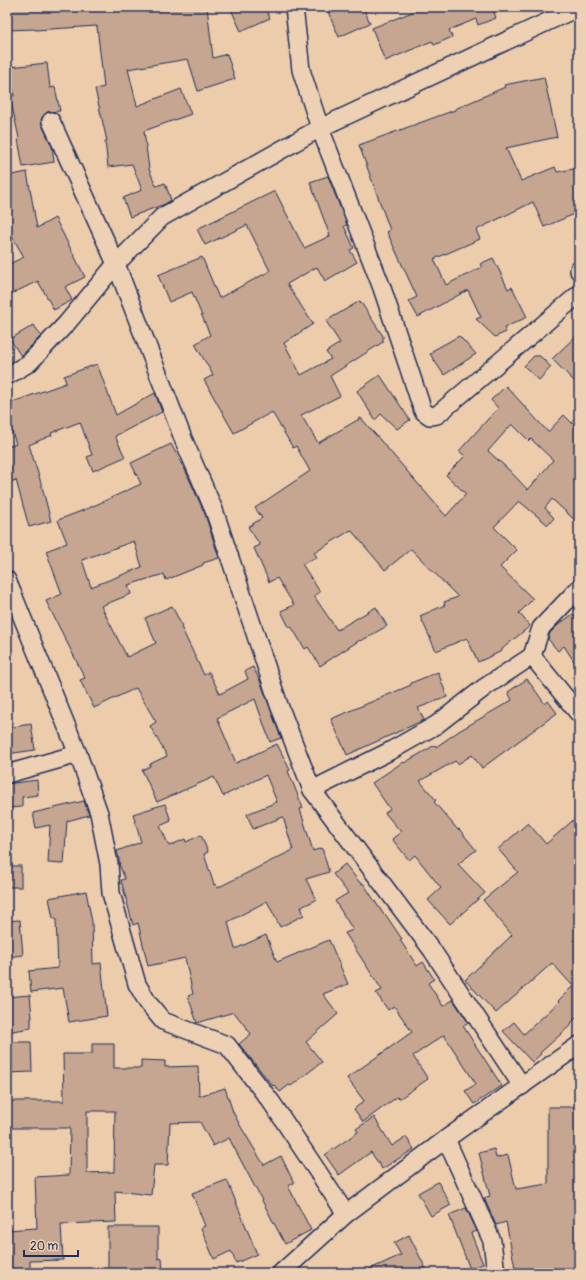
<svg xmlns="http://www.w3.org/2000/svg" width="586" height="1280" viewBox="0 0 586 1280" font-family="Pangolin,sans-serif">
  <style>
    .building { fill: #c6a690; stroke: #1b2f5e; fill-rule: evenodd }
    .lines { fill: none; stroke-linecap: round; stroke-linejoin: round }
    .minor-casing { stroke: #1b2f5e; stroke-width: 20 }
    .minor { stroke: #eed1b4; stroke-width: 17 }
  </style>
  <rect width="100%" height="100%" fill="#edccac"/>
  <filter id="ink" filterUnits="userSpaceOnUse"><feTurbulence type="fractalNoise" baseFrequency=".025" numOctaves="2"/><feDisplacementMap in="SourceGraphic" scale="8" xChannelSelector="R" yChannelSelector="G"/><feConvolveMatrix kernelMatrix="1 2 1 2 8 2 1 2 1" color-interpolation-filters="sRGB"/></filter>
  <g filter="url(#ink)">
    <g class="building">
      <polygon points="7,7 207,7 213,58 227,54 235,79 198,91 188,59 128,69 137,106 181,89 191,114 144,131 149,169 156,186 165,183 171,200 165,204 130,217 123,198 142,190 132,164 108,167 105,141 107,141 95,89 104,87 97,26 35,30 34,29 8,30"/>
      <polygon points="230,7 264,7 270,18 241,31"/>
      <polygon points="339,7 363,7 370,23 339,37 328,12"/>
      <polygon points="425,7 504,7 504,8 494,12 496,18 478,25 476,19 449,30 452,37 434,45 432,41 385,61 372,28"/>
      <polygon points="47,63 50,88 55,87 60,111 47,112 43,116 41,120 42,125 52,146 54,162 23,167 18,139 19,138 10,97 14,96 10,67"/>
      <polygon points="544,77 557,137 506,148 521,181 555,167 557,172 579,168 579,212 544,227 533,202 476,230 480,239 434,259 446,285 482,267 480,264 493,258 500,272 508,289 512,287 527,317 504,328 506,332 495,337 476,319 481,317 468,290 418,317 409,301 417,297 387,232 390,230 359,145 455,110 455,109 505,87 504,85"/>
      <polygon points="27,172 37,228 55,218 85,277 65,287 72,300 54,310 38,281 7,296 7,265 24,257 9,231 7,221 7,176"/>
      <path d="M328,176L347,225L344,226L354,248L350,250L357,262L325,281L317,267L287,284L313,324L284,343L301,375L331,359L326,352L340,343L326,321L360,301L383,336V342L330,376L340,396L301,415L318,443L361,418L446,516L466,494L446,475L465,456L459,451L498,408L491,400L506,386L548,432L564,415L579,430V524L552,499L545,508L554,518L548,525L519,501L494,527L517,550L500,567L533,599L519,613L530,626L502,649V651L478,662L467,638L436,651L420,616L445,605L444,602L458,597L411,549L385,570L351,530L314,553L317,557L302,564L320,592L314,596L337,630L376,607L387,626L361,641L360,640L320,666L308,647L305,649L291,626L289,627L281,611L294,605L277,578L269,582L254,548L260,545L248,527L262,518L255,508L310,471L296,446L293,448L272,412L234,433L204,380L213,375L195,344L210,335L192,292L169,302L158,275L202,257L219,298L270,271L247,225L205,245L197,229L275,191L304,248L330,236L310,182ZM512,424L529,441L531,439L553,460L528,490L508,469L488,451Z"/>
      <polygon points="34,325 41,336 21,356 10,339"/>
      <polygon points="579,333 579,386 552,359"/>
      <polygon points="459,336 476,354 444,375 430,354 433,353 432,351"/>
      <polygon points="534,356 540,356 551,367 539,380 524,366"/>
      <polygon points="97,364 116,415 155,393 162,412 115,436 125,457 93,471 87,457 92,455 80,422 51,433 52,435 29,445 41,483 51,521 29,527 16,480 7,483 7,447 16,444 7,416 7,404 66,383 64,376"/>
      <polygon points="380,375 410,420 397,429 381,414 375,420 357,391"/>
      <path d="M171,444L182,465H183L205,514L219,558L203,563V565L166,580L164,574L128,585L131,594L101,606L127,657L156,643L145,618L172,606L182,626L181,627L204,675L209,672L220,694L248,679L245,671L253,667L261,683L281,738L270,742L255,699L217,718L236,763L277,744L290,770L288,771L303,808L300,809L313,851L322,848L329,872L306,879L316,900L301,907L304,915L280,927L267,901L228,922L235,949L266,935L277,962L329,940L348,984L323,994L338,1014L306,1042L322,1062L291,1086L289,1085L280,1092L274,1085L273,1086L239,1044L251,1034L234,1012L197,1023L188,996L193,994L185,958L148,966L138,923L133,925L121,880L125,879L119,864L120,863L117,851L141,842L133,814L165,804L171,821L160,826L169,846L185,839L186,842L201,835L208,852L204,854L214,885L216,884L217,888L293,850L283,817L253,829L247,814L277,802L266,775L223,796L214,777L157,802L142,770L150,766V764L167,756L150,726L156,722L136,688L94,708L80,680L85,678L46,601L62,594L46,551L67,543L58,520L89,508L141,484L131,463ZM134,541L142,567L91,587L82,560Z"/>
      <polygon points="573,614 579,622 579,669 564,646 558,651 548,639 550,633 558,625"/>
      <polygon points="438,672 447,697 418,708 424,720 347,755 331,719 411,685 411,683"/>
      <polygon points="527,679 545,704 548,701 557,713 482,768 472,755 458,764 455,761 420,781 436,800 434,802 458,830 459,829 476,850 458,864 485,893 450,924 428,900 441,888 415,855 409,860 392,839 401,832 385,813 390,809 372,783 403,762 404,763 435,745 436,747 459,731 512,700 508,692"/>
      <polygon points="31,724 35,750 7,754 7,728"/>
      <polygon points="37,780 38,795 22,797 22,807 7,808 7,784"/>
      <polygon points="84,801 89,815 67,821 64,864 48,863 50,825 36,828 33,813"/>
      <polygon points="579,815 579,1015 571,1023 572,1024 540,1053 541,1054 532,1062 503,1031 514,1022 524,1034 559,1002 558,1001 573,986 552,963 496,1013 465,980 512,935 483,900 518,872 498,849 528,823 546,844"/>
      <polygon points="345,864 361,884 363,883 384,915 385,914 402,939 400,940 417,966 423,962 434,979 428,983 443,1006 453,1000 468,1022 463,1026 502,1086 474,1104 465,1091 476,1084 444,1035 413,1056 428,1079 399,1099 397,1097 363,1122 354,1109 364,1101 347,1078 412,1032 394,1006 388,1010 376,993 382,990 345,933 353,930 335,901 348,893 333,874"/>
      <rect x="7" y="866" width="14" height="21"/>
      <polygon points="86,891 92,922 93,964 101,963 107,1016 69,1022 63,988 31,992 29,971 58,968 56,918 53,918 49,898"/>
      <polygon points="20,920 23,955 7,957 7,921"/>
      <polygon points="30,995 32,1018 31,1018 31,1028 7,1032 7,997"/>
      <polygon points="7,1042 31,1042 32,1072 7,1073"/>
      <path d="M92,1044H114V1068H141V1060L165,1061V1067L198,1066L199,1096L225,1088L233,1112L241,1127L264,1165L281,1156L294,1183L288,1186L311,1230L285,1244L229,1138L213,1146L200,1122L170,1123L168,1165H154L151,1195L115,1191L116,1222L61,1224L63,1260L30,1261V1273H7V1230L37,1228L35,1177L69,1175L70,1128H7V1101H64L63,1054H92ZM87,1111H115L114,1172L87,1173Z"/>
      <polygon points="548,1107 579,1107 579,1270 563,1273 516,1273 506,1222 496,1225 484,1198 490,1196 479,1153 494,1149 496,1158 508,1155 516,1189 548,1184"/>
      <polygon points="374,1117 392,1146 406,1137 414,1149 382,1169 371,1152 339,1175 325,1155 358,1132 356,1129"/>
      <polygon points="227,1180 257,1254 236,1263 231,1251 214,1259 201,1228 205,1226 192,1193"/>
      <polygon points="438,1182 451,1205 431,1216 418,1193"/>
      <polygon points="466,1208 477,1231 471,1233 483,1264 470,1269 449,1215"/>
      <polygon points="108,1227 158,1227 158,1259 162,1258 163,1273 108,1273"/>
      <polygon points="409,1235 428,1273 361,1273 401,1255 394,1243"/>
    </g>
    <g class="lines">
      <defs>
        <g id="minor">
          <polyline points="294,7 301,70 320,128 382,288 423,411 430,416 437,415 579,294"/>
          <polyline points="51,121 116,264 184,441 214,510 279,705 312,790 432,950 522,1086"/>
          <polyline points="579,269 579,271"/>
          <polyline points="7,376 29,363 67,323 116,264 162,217 320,128 579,7"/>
          <polyline points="7,580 78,754 99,813 109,864 111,893 137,984 148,1003 163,1021 227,1045 272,1103 346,1214"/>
          <polyline points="532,656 579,714"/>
          <polyline points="7,774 78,754"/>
          <polyline points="312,790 392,750 436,725 485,687 532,656 541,628 579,588"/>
          <polyline points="446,1139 492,1241 496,1273"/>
          <polyline points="281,1273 346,1214 446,1139 579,1045"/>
        </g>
      </defs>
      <use href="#minor" class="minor-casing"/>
      <use href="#minor" class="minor"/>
    </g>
  </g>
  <rect width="586" height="1280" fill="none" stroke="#eed1b4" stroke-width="24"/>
  <rect x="12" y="12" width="562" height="1256" fill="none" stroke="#1b2f5e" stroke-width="1.5" filter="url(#ink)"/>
  <path d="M24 1250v6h54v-6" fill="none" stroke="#1b2f5e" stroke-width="2"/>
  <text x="30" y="1250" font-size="12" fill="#1b2f5e" stroke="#eed1b4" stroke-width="3" paint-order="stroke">20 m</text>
</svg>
